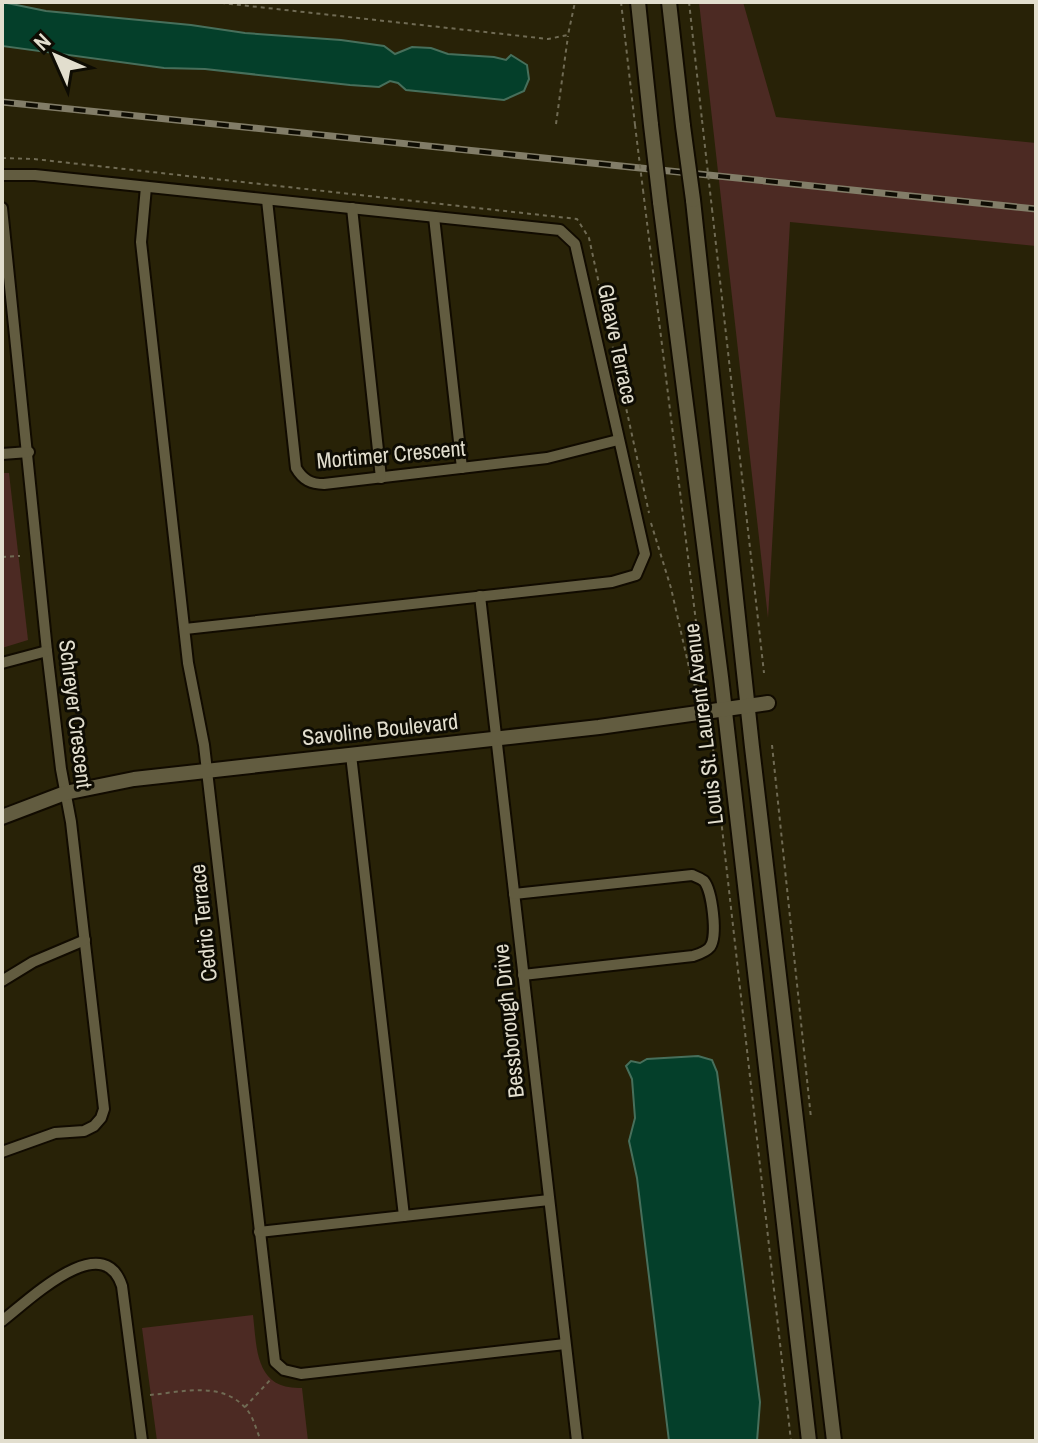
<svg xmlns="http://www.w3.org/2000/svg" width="1038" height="1443" viewBox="0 0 1038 1443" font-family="'Archivo Narrow',sans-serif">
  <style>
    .green { fill: #4c2a23 }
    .water { fill: #043f2a; stroke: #476f5b; stroke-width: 2 }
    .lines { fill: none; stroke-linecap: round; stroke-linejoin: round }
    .street-casing { stroke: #110b00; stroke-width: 14 }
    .secondary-casing { stroke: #110b00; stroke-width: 18 }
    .path { stroke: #706b54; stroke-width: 2; stroke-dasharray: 4 4; stroke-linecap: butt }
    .street { stroke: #625c40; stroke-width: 10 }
    .secondary { stroke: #625c40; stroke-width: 14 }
    .rail-casing { stroke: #827d68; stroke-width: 7 }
    .rail { stroke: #0e0c03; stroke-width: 4; stroke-dasharray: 12; stroke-linecap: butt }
    .secondary-bridge-casing { stroke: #110b00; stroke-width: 18; stroke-linecap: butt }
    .path-bridge { stroke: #706b54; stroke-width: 2; stroke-dasharray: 4 4; stroke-linecap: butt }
    .secondary-bridge { stroke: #625c40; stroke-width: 14 }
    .labels { text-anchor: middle; stroke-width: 6; stroke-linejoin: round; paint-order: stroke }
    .street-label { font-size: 22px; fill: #e2dece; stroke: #0e0c03 }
  </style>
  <rect width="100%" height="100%" fill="#282207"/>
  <g class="green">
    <polygon points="699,2 743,2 776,117 1036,143 1036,246 790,222 768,618"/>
    <polygon points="2,473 9,473 28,640 2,648"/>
    <path d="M253,1315C257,1349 255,1390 302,1388L308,1441H157L142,1328Z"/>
  </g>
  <g class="water">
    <polygon points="2,2 46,11 191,25 245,33 341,40 384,46 395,54 412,47 431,48 448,54 494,57 506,60 511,55 527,65 529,79 524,91 504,100 406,90 398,83 390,81 379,87 350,85 205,69 164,68 2,46"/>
    <polygon points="698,1056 712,1060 717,1072 760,1402 757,1441 669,1441 637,1178 629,1141 635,1118 632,1079 626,1066 631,1061 640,1063 647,1059"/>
  </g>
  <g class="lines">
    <defs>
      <g id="street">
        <polyline points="2,175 35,175 560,230 575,244 645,554 636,575 612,582 185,629"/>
        <polyline points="146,187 141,242 188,663 204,745 275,1362 284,1370 301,1374 565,1344"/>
        <path d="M267,200L296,468C303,480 311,484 324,484L547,458L618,440"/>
        <polyline points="2,208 47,651 61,769 71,822 104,1109 101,1118 94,1126 84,1131 55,1133 2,1152"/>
        <polyline points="352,208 381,478"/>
        <polyline points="434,217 462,468"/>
        <polyline points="2,454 29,452"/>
        <polyline points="480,596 577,1441"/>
        <polyline points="2,663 47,651"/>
        <polyline points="351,755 404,1216"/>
        <path d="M514,894L692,875C697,877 700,878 704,881C712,891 718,936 710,947C706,952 699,954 693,956L523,975"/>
        <polyline points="2,981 33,962 85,940"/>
        <polyline points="259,1232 549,1200"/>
        <path d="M2,1321C27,1302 103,1227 122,1286L142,1441"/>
      </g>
      <g id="secondary">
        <polyline points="638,2 651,125"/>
        <polyline points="669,2 683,126"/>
        <polyline points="693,200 752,747 834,1441"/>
        <polyline points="660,202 721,677 809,1441"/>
        <polyline points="2,817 65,793 134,779 599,727 768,703"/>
      </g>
    </defs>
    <use href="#street" class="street-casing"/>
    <use href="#secondary" class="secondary-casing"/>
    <g class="path">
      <polyline points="213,2 548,39 568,35 575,2"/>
      <polyline points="621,2 635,125"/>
      <polyline points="689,2 702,120"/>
      <polyline points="556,124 568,36"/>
      <polyline points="2,158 34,159 577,219 589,238 649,513"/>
      <polyline points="643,190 703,679 707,689"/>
      <polyline points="712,209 764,673"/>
      <polyline points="651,523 671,588 693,685 704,683"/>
      <polyline points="2,557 20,556"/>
      <polyline points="712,739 791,1441"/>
      <polyline points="772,745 811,1118"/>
      <path d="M150,1395C182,1392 224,1380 248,1411C254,1419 257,1432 261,1441"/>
      <polyline points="245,1407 272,1378"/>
    </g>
    <use href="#street" class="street"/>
    <use href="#secondary" class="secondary"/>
    <defs>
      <polyline id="rail" points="2,102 1036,209"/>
    </defs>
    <use href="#rail" class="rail-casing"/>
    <use href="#rail" class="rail"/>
    <defs>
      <g id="secondary-bridge">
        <polyline points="651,125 660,202"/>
        <polyline points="683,126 693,200"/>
      </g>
    </defs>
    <use href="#secondary-bridge" class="secondary-bridge-casing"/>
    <g class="path-bridge">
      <polyline points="702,120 712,209"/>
      <polyline points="635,125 643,190"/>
    </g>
    <use href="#secondary-bridge" class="secondary-bridge"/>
  </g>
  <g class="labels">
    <g class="street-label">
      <text transform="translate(618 344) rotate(78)" y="8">Gleave Terrace</text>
      <text transform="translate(391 454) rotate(-5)" y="8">Mortimer Crescent</text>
      <text transform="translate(76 714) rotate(83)" y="8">Schreyer Crescent</text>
      <text transform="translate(703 724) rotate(-97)" y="8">Louis St. Laurent Avenue</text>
      <text transform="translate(380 729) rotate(-6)" y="8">Savoline Boulevard</text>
      <text transform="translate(203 923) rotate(-96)" y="8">Cedric Terrace</text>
      <text transform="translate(508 1021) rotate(-96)" y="8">Bessborough Drive</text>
    </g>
  </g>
  <rect width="1038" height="1443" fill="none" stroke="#e2dece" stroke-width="8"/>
  <g transform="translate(56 56) rotate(315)" stroke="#0e0c03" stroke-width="6" paint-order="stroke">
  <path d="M0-6L14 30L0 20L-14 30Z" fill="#e2dece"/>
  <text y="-12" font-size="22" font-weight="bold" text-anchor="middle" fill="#e2dece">N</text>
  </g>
</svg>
